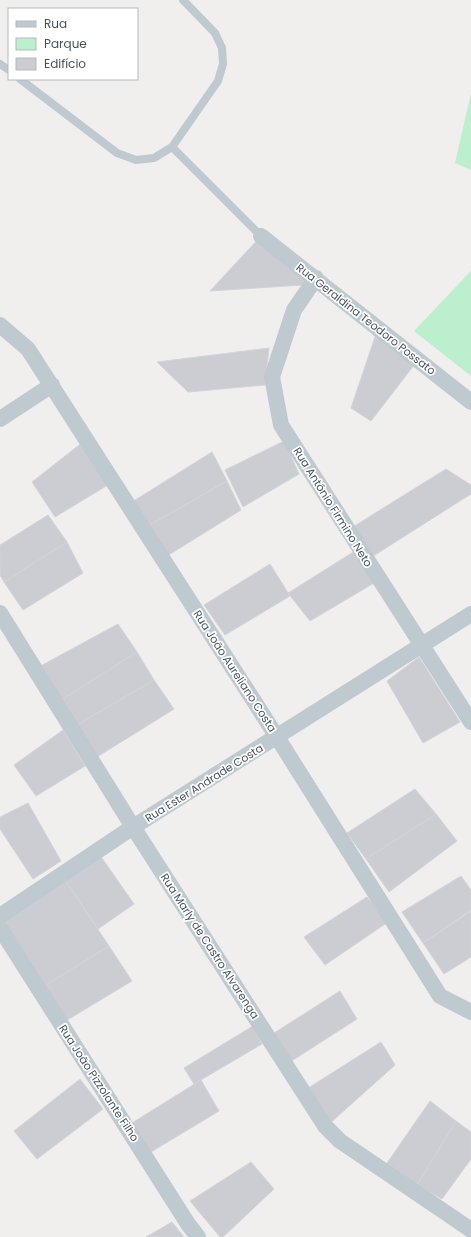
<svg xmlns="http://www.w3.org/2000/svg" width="471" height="1237" font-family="Poppins,sans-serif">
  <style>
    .green { fill: #bbefcd }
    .building { fill: #cbcdd3; stroke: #d2d4da }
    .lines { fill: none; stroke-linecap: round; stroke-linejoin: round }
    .service { stroke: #bec9d0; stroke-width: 8 }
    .minor { stroke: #bec9d0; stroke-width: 16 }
    .labels { text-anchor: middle; stroke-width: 3.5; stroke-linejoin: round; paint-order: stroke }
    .street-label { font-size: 11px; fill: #46525c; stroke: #fff }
  </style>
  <rect width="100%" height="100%" fill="#f1eeee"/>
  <path class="green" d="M471,93V170L455,163Z
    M471,271V376L414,331Z"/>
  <path class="building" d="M261,236L313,282L303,285L210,291Z
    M378,328L418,360L371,421L351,408Z
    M269,348L265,385L188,392L157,362Z
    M284,441L299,474L243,507L225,470Z
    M83,442L108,485L55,517L32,482Z
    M212,452L227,481L148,526L132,502Z
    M446,469L471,485V494L367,560L348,530Z
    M227,481L241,510L167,556L148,526Z
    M48,515L67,542L4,582L0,575V545Z
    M67,542L83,573L23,610L4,582Z
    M355,551L374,583L310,621L288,593Z
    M270,564L290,596L225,635L204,605Z
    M118,624L137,652L63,699L35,669Z
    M137,652L154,680L77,725L63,699Z
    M419,657L460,722L423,743L387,681Z
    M154,680L174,709L97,757L77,725Z
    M63,730L85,766L36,796L14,765Z
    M415,789L436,814L366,859L347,833Z
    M28,803L61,861L33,879L0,829V817Z
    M436,814L457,841L389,892L366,859Z
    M97,851L134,904L98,929L63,877Z
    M461,876L471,890V910L423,943L402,912Z
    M63,877L109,946L41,988L0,922Z
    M367,897L388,922L325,965L304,937Z
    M471,911V957L444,974L423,943Z
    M109,946L132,981L64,1022L41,988Z
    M340,991L357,1019L290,1062L271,1035Z
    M253,1026L262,1044L194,1084L184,1068Z
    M381,1042L395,1065L328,1125L305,1090Z
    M80,1079L103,1109L37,1159L14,1131Z
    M201,1080L219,1111L151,1152L132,1123Z
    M430,1101L456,1121L417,1185L385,1166Z
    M456,1121L471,1132V1159L442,1199L417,1185Z
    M251,1162L274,1189L223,1237H220L190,1201Z
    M172,1222L184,1237H146Z"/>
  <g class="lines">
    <path class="service" d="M0,64L9,70
      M20,79L117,153L136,160L154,158L172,147L218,81L223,64L222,48L215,33L183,0
      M172,147L261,236"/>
    <path class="minor" d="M261,236L471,402
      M316,278L294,310L272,377L281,425L471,722
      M0,325L28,349L277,737L440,996L471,1012
      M0,419L52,385
      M0,613L133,827L325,1126L340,1141L471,1230
      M0,916L133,827L471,614
      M0,928L188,1224L198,1237"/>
  </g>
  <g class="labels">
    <g class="street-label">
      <text transform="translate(366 319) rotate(38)" y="4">Rua Geraldina Teodoro Possato</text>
      <text transform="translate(333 507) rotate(58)" y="4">Rua Antônio Firmino Neto</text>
      <text transform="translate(235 671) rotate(57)" y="4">Rua João Aureliano Costa</text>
      <text transform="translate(204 783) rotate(-32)" y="4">Rua Ester Andrade Costa</text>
      <text transform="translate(210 946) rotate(57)" y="4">Rua Marly de Castro Alvarenga</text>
      <text transform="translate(99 1083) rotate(57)" y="4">Rua João Pizzolante Filho</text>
    </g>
  </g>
  <rect x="8" y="8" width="130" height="72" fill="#ffffff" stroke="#b5babe"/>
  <rect x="16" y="21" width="20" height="6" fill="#bec9d0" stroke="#b5babe"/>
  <text x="44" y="28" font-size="12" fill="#46525c">Rua</text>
  <rect x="16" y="38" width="20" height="12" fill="#bbefcd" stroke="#b5babe"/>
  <text x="44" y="48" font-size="12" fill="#46525c">Parque</text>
  <rect x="16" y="58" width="20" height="12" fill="#cbcdd3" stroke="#b5babe"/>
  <text x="44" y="68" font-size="12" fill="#46525c">Edifício</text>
</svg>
